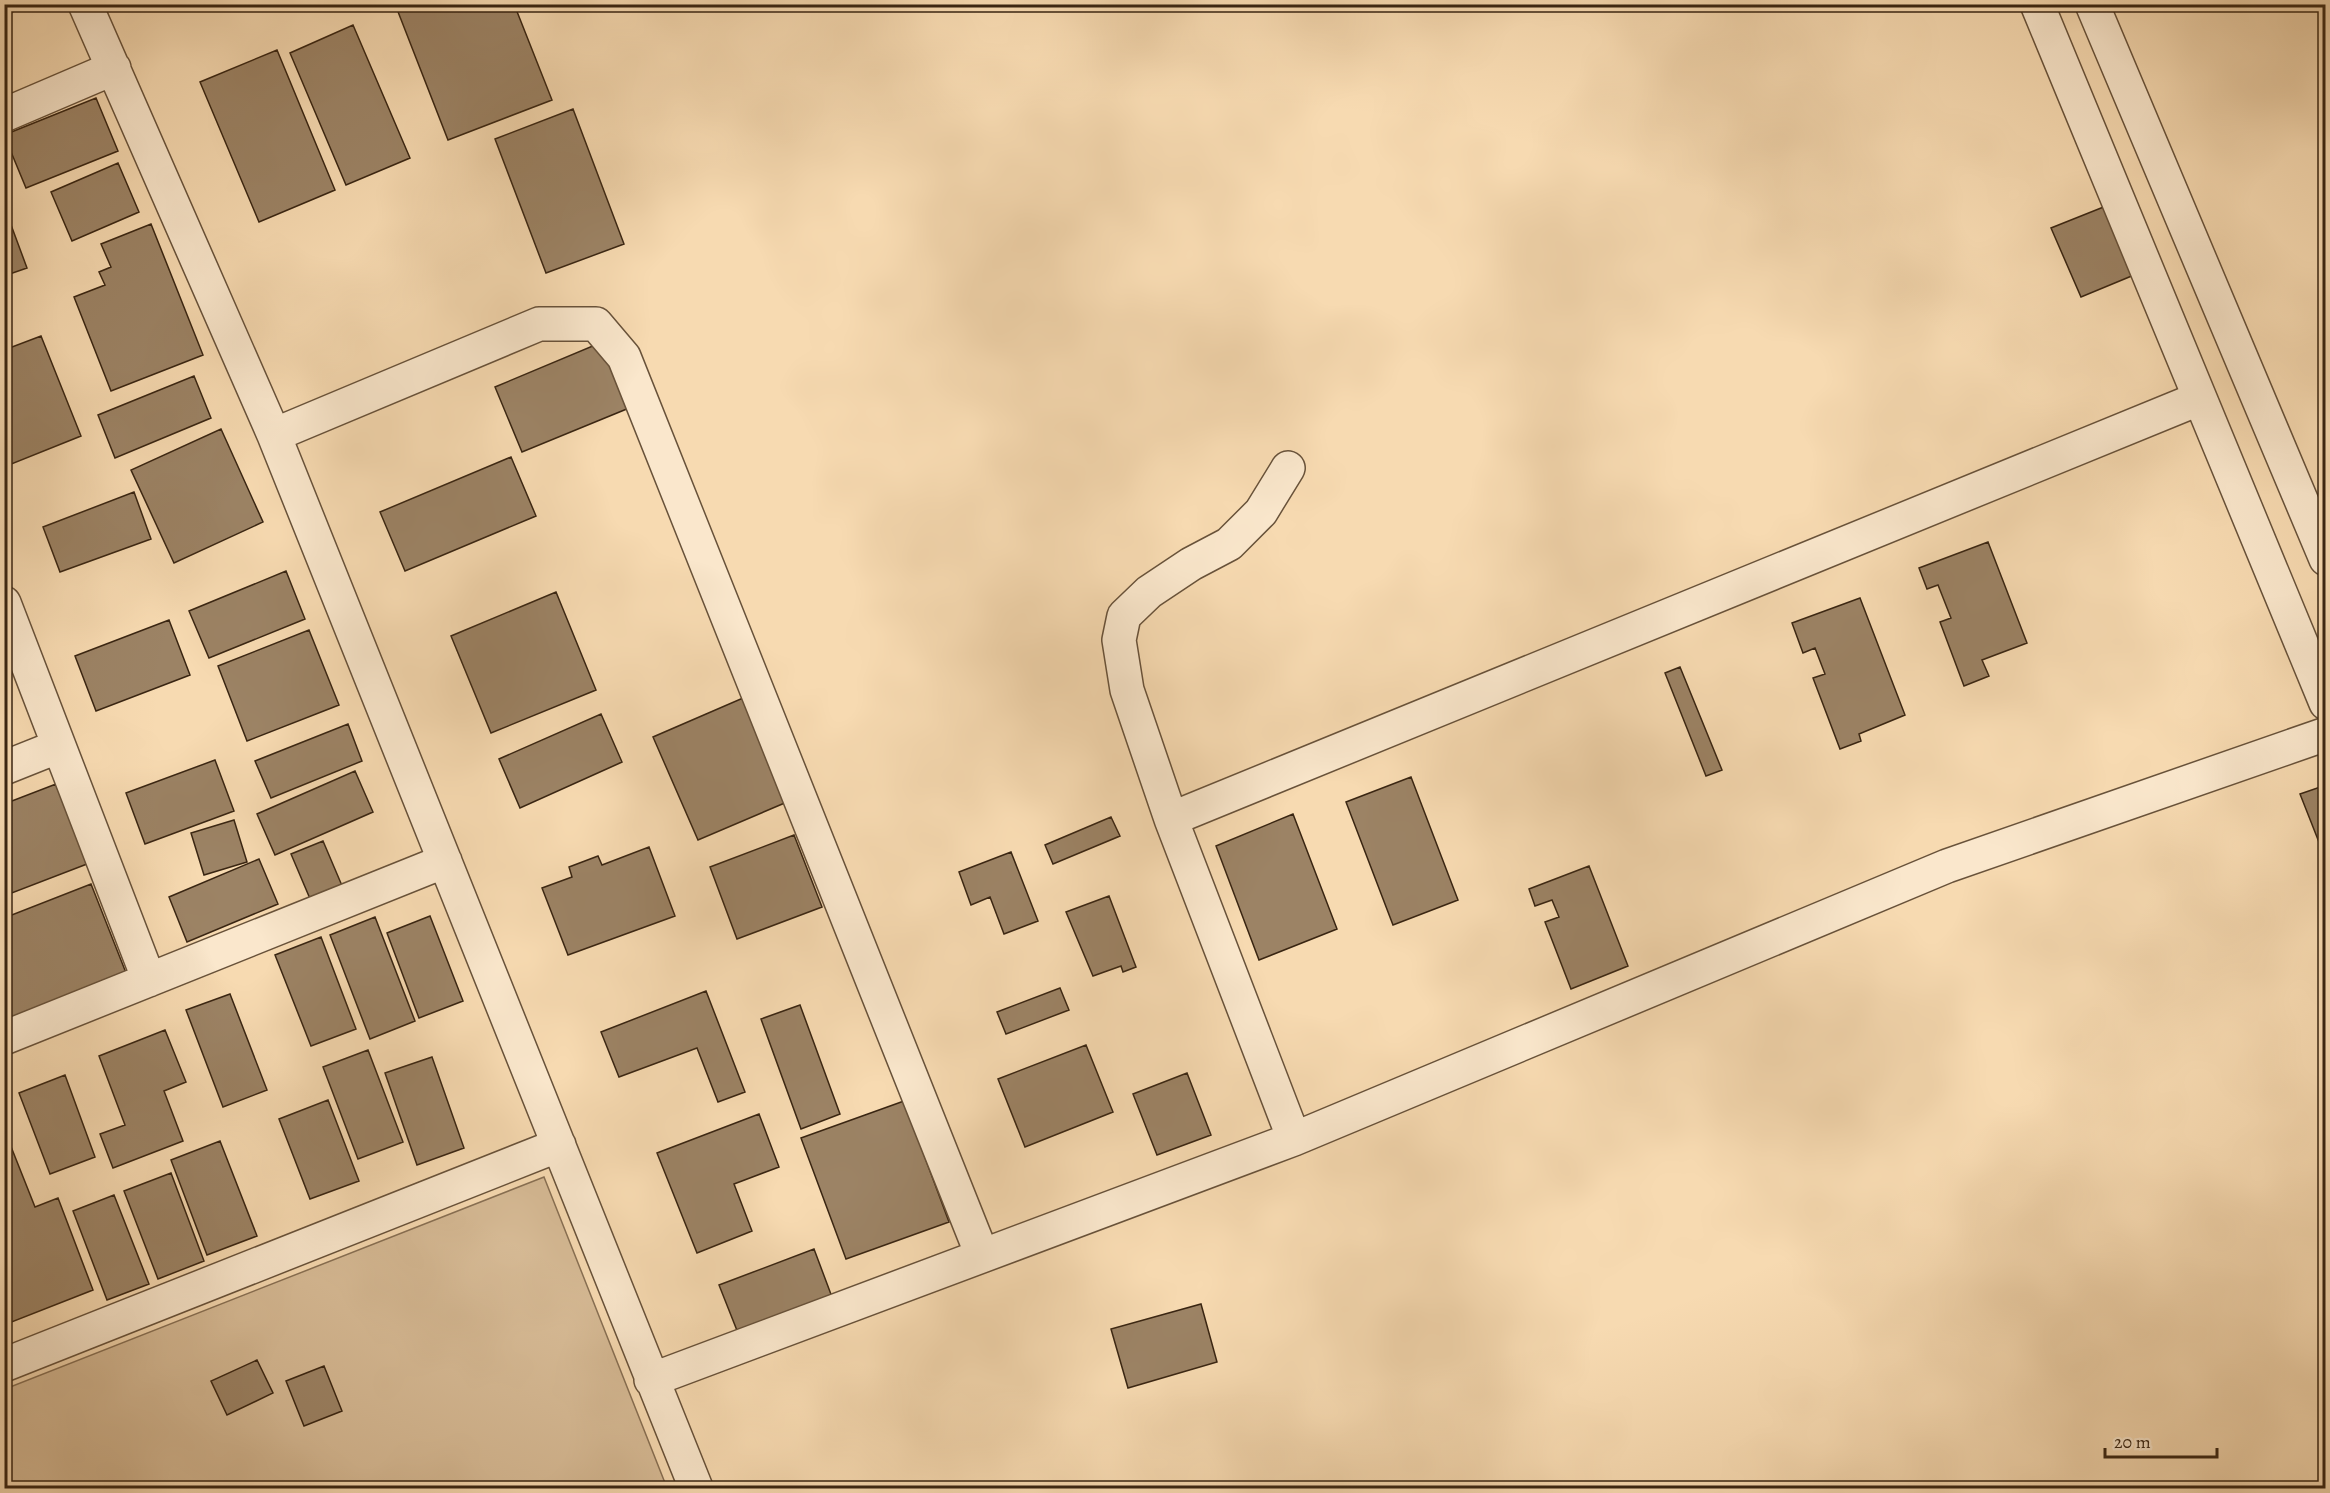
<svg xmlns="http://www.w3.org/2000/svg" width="2330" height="1493" font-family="Alegreya,serif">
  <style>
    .green { fill: #d7bb96; stroke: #887054; stroke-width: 1.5 }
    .building { fill: #9c8365; stroke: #392512; stroke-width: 1.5 }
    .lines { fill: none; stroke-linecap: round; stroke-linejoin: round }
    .service-casing { stroke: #68523a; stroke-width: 20 }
    .minor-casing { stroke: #68523a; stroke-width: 36 }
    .tertiary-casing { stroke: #68523a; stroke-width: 36 }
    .service { stroke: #fae7cc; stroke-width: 16 }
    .minor { stroke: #fae7cc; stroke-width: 33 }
    .tertiary { stroke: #fae7cc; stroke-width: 33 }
  </style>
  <rect width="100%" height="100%" fill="#f7dab1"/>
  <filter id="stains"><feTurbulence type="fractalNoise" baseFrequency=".00333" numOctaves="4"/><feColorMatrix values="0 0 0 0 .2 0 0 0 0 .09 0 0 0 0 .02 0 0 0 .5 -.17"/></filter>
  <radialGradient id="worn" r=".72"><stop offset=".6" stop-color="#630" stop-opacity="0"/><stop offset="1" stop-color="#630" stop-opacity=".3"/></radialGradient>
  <path class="green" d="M544,1177L667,1488H5V1389Z"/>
  <path class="building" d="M395,4H514L552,100L448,140Z
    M353,25L410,158L346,185L290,53Z
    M277,50L335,190L259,222L200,82Z
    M96,98L118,151L26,188L4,135Z
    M573,109L624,244L546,273L495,139Z
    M118,163L139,212L72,241L51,192Z
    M4,206L27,268L4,276Z
    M2106,206L2134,275L2081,297L2051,228Z
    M151,224L203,355L111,391L74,297L105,285L99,272L111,267L101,244Z
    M41,336L81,436L4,467V350Z
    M607,340L634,406L522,452L495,387Z
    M194,376L211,418L115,458L98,415Z
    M221,429L263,522L174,563L131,470Z
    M511,457L536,516L405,571L380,512Z
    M134,492L151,539L60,572L43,527Z
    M1988,542L2027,643L1982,660L1989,676L1964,686L1940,622L1951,618L1938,585L1927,589L1919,568Z
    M286,571L305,619L209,658L189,611Z
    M556,592L596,690L491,733L451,636Z
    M1860,598L1905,715L1859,734L1861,741L1840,749L1813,678L1825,674L1815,648L1803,653L1792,623Z
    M169,620L190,675L96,711L75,656Z
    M309,630L339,705L247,741L218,666Z
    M1680,667L1722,770L1706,776L1665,673Z
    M743,698L787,802L698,840L653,737Z
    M601,714L622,762L520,808L499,759Z
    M348,724L362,761L271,798L255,761Z
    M215,760L234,811L145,844L126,793Z
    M355,771L373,812L275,855L257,814Z
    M1411,777L1458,900L1393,925L1346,802Z
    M56,784L87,864L4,896V804Z
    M2326,785V860L2300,794Z
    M1293,814L1337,929L1259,960L1216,846Z
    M1111,817L1120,836L1053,864L1045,845Z
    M234,820L247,862L204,875L191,833Z
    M794,835L822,907L737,939L710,867Z
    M323,841L343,888L311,901L291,854Z
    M649,847L675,916L568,955L542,888L572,877L569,867L598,856L602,865Z
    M1011,852L1038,921L1004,934L990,897L971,905L959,872Z
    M259,859L278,904L187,942L169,897Z
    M1589,866L1628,966L1571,989L1545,922L1559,917L1552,900L1535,906L1529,889Z
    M91,884L130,983L4,1031V918Z
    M1109,896L1136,967L1123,972L1121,966L1093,976L1066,912Z
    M430,916L463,1001L419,1018L387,933Z
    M375,917L415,1021L370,1039L330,935Z
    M321,937L356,1029L311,1046L275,955Z
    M1060,988L1069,1010L1006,1034L997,1012Z
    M706,991L745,1092L718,1102L697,1048L619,1077L601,1032Z
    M230,994L267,1090L223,1107L186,1010Z
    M800,1005L840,1114L801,1129L761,1019Z
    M165,1030L186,1082L164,1091L183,1141L113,1168L100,1134L125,1125L99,1056Z
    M1086,1045L1113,1112L1025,1147L998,1079Z
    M368,1050L403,1142L358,1159L323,1067Z
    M432,1057L464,1148L417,1165L385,1073Z
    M1187,1073L1211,1135L1157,1155L1133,1094Z
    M65,1075L95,1157L50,1174L19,1093Z
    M328,1100L359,1181L310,1199L279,1119Z
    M904,1101L949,1222L846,1259L801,1138Z
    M759,1114L779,1167L734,1184L752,1231L697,1253L657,1153Z
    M4,1129L35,1207L58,1198L93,1290L4,1325Z
    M220,1141L257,1236L207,1255L171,1160Z
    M171,1173L204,1261L158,1279L124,1191Z
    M114,1195L149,1284L107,1300L73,1211Z
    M814,1249L832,1297L738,1333L719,1285Z
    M1201,1304L1217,1362L1128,1388L1111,1329Z
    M257,1360L273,1393L227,1415L211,1381Z
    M324,1366L342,1411L304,1426L286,1381Z"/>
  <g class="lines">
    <g class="service-casing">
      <path id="service" d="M4,7L8,4"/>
    </g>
    <g class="minor-casing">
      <path id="minor" d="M85,4L274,435L696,1488
        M4,115L114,68
        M274,435L539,324H596L624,357L982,1255
        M1288,468L1261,512L1229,544L1191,564L1149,592L1124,616L1119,640L1127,690L1171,819L1294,1139
        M4,603L149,980
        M4,768L59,746
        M1171,819L2198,399
        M4,1038L445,861
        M4,1365L559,1145
        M651,1380L1294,1139L1947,866L2326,734"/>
    </g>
    <g class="tertiary-casing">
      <path id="tertiary" d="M2037,4L2326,703
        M2092,4L2326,559"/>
    </g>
    <use href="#service" class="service"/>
    <use href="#minor" class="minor"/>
    <use href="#tertiary" class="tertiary"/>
  </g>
  <rect width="2330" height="1493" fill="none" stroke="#f7dab1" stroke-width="24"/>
  <rect x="6" y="6" width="2318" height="1481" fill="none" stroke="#392512" stroke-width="3"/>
  <rect x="12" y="12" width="2306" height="1469" fill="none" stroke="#392512" stroke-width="1.5"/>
  <path d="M2105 1448v9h112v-9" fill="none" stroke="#392512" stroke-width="3"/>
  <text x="2114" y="1448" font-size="18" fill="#392512" stroke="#fae7cc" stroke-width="4.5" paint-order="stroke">20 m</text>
  <rect width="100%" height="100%" filter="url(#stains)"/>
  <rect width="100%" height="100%" fill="url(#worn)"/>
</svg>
